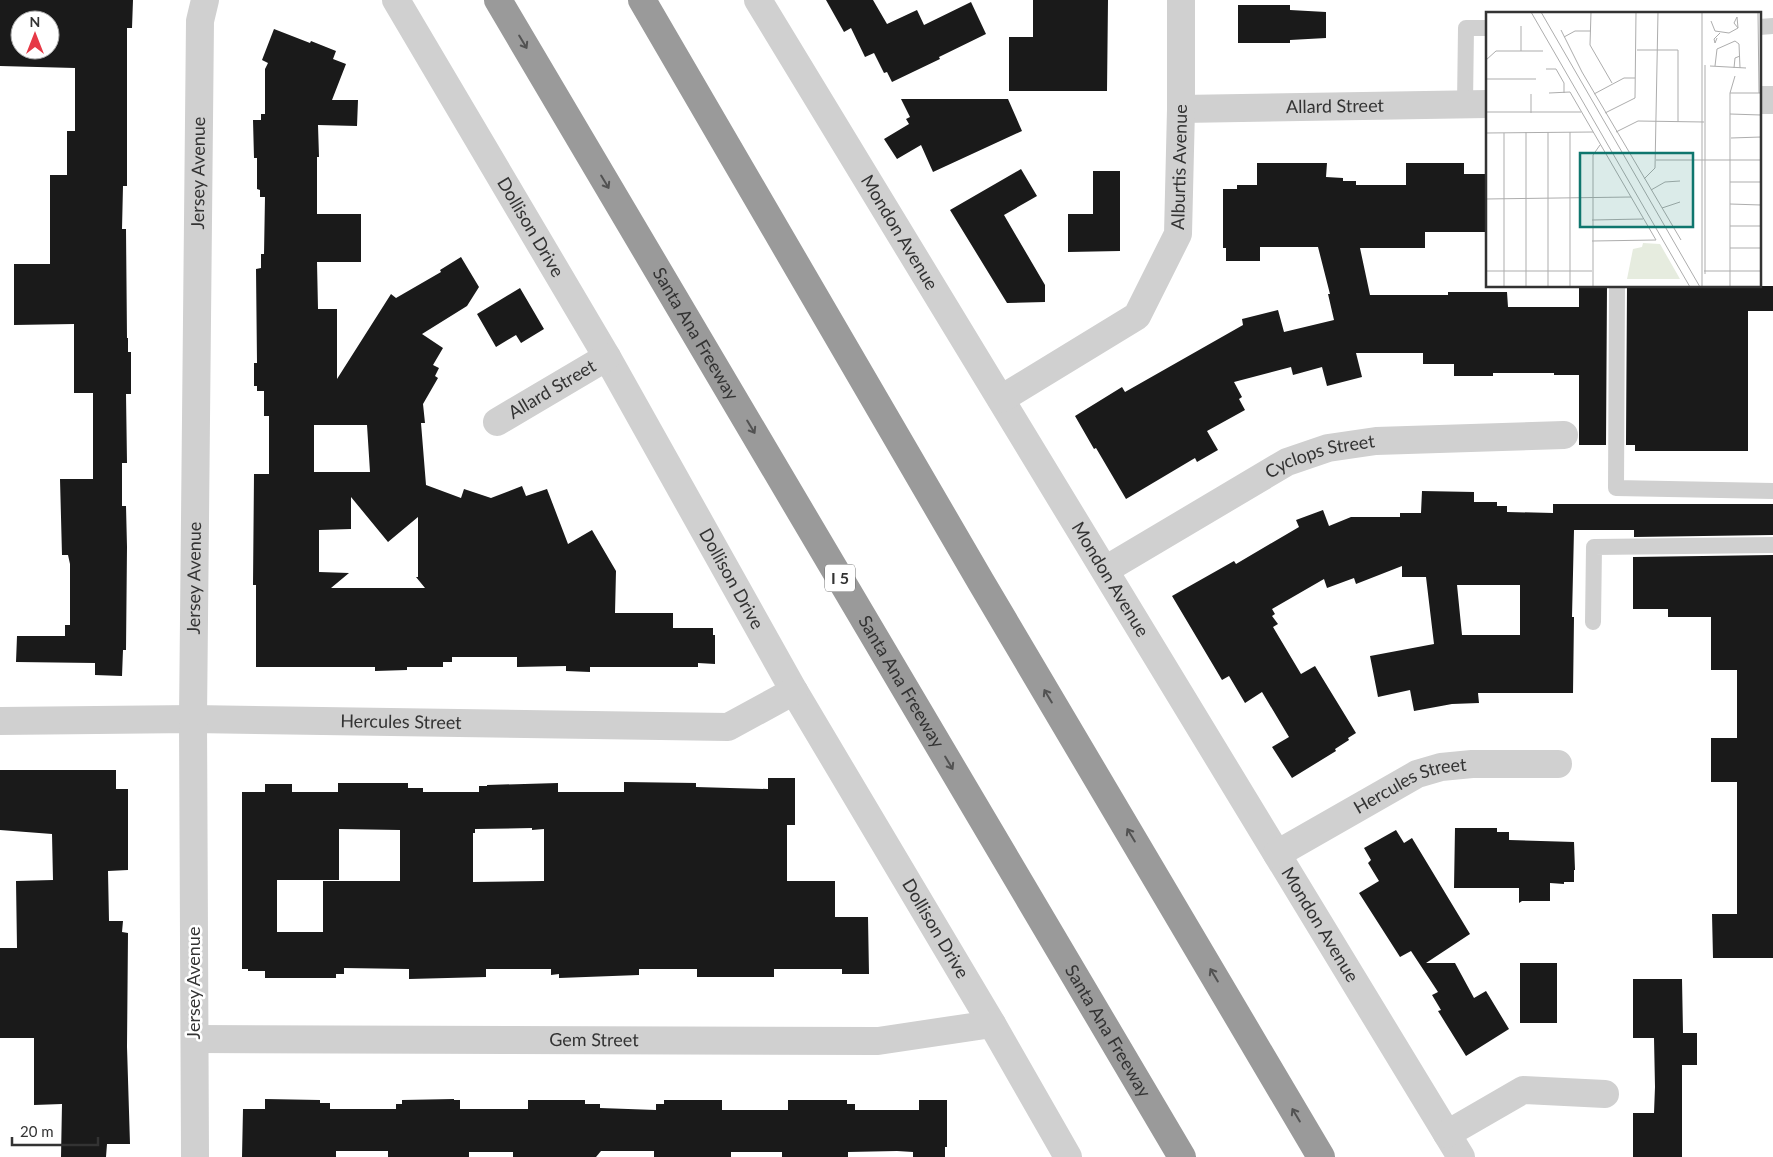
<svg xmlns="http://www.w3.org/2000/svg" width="1773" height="1157" font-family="Lato,sans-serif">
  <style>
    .building { fill: #1a1a1a; fill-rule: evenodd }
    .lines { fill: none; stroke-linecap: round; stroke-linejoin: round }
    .service { stroke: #d0d0d0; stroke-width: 16 }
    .minor { stroke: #d0d0d0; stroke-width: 28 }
    .motorway { stroke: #9a9a9a; stroke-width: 28 }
    .oneway { stroke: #525252 }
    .labels { text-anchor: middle; stroke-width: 5; stroke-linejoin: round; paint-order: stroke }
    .shield { fill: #fff; stroke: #707070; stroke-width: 1 }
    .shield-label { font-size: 16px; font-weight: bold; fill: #333 }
    .street-label { font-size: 18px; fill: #333; stroke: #fff }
    .inset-road { fill: none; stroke: #adadad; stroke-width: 1 }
    .view { fill: #0f766e; fill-opacity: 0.15; stroke: #0f766e; stroke-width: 2.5 }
    .inset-edge { fill: none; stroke: #333; stroke-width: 2.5 }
  </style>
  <rect width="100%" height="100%" fill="#fff"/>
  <path class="building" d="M0,0H133L132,28H127V186H123L122,229H126L127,338H128V352H131V394H126L127,463H122V506H126L127,547L126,650H123L122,676L95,675V663L16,662L17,636H65V625H70V564L68,555H62L60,479H93V393H74V324L14,325V264H50V175H67V131H75V68L0,66ZM20,20H50V50H20Z
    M826,0H873L887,24L917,10L924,25L971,2L986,34L939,57L940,59L892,82L887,72L884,73L874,53L865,57L851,28L844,32Z
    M1033,0H1108L1107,91H1009V37H1033Z
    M1238,5H1290V10L1326,12V38L1290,40V43H1238Z
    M274,29L310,43L311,41L336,51L333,59L346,64L332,100H358L357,126L318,125L319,157H317V214H361V262H317L318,309H337V379L391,294L396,298L441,272L440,270L461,257L479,287L467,306L422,334L443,348L433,365L439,368L435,376L438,378L423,404L425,423H421L426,485L461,498L464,489L491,498L522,486L526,496L547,489L568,544L592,530L616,571L615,613H673V628H713V635H715V664L698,663V667H590V672L566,671V666L517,667V657H452V662H443V667H407V670L375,671V667H256V585H253L254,474H269V416H264V391H257V386H254V363H257L256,269L261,268V254H264L265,197H260V190L257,189V158H254L253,120H261V114H265V69L268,63L262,60ZM314,425H367L370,472H314ZM351,497L388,542L418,517V577H416L425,588H331L349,573L319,572V530L351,529Z
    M901,99H1008L1022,131L933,172L921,145L897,159L884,139L909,124L906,119L910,117Z
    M1257,163H1327L1326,177L1343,178V181H1356V185H1406V163H1464V174H1486L1487,232H1425V248H1360L1370,295H1448V292H1507L1508,307H1579V286H1607L1606,445H1579V375H1554V373H1493V376H1454V364H1423V353H1356L1362,377L1327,386L1322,367L1293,375L1291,367L1234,382L1242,397L1239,399L1245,410L1207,431L1218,450L1197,462L1195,458L1126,499L1096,448L1094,449L1075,416L1122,387L1125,392L1243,325L1242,319L1278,310L1284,332L1334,320L1328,294H1330L1318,247H1260V261H1226V248H1223V189H1237V185H1257Z
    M1021,169L1037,196L1004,215L1045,285V302L1007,303L950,210Z
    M1093,171H1120V251L1068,252V214H1093Z
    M1627,286H1773V311H1748V451H1635V445H1626Z
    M520,288L544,329L521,343L516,335L496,347L477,314Z
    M1422,491L1474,492V502H1497V506H1507V512L1553,513V504H1773V535L1634,537V530H1574L1572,617H1574L1573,693H1478L1479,703L1452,704L1414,711L1410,690L1378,697L1370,656L1434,644L1426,577H1402V566L1356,584L1354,578L1327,588L1324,579L1272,609L1275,614L1272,616L1278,624L1273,627L1301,674L1315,666L1356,733L1348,738L1349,740L1335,749L1336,751L1292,778L1272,747L1289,737L1262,692L1245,703L1229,676L1222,680L1172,596L1234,561L1236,564L1299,527L1296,520L1323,510L1329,526L1351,517H1400V513H1421ZM1457,585H1520V635H1462Z
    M1773,555V958H1713L1712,914H1737V782H1711V738H1737V670H1711V617H1668V609H1633V557Z
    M0,770H116V789H128V870L108,871L109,921H123L122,932L128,933L127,1047L130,1144H107L106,1157H61L62,1104L34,1105V1038H0V948H17L16,881L53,880L52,834L0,830Z
    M768,778H795V825H787V881H835V917H868L869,974H842V969H774V977H697V969H639V975L559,978V974L551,975V969H486V977L409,979V969L344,968V974H336V978H265V971H248V969H242V792H265V784H292V792H338V783H408V788H423V792H479V786H487V785L558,783V792H624V782L696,783V787L768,789ZM532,828V830L544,829V881L473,882V833H475V829ZM339,829L400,830V881H323V932H277V880H339Z
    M1455,828H1497V832H1509V840L1574,842L1575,870H1574V882H1564V884L1550,883V901H1522L1519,903V888H1454Z
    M1396,830L1404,843L1412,838L1470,934L1426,963H1455L1474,998L1486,991L1509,1029L1466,1056L1438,1011L1441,1010L1432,995L1438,992L1411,951L1400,957L1359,893L1379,881L1368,863L1371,860L1364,848Z
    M1520,963H1557V1023H1520Z
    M1633,979H1682L1683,1033H1697V1065H1682V1157H1633V1113H1654L1655,1087L1654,1038H1633Z
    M265,1099L320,1100V1103H330V1109H396V1104H402V1100L454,1099V1100H460V1109H528V1100H585V1104H600V1108L656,1110V1104H664V1100H722V1110H788V1100H847V1104H855V1110H919V1100H947V1147H945V1157H913V1152L897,1151L848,1152V1157H782V1152H731V1157H654V1151H601L596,1157H513V1152H469V1157H388V1151H336V1157H242L243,1109H265Z"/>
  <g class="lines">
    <path class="service" d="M1759,27L1773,26
      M1465,104L1466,28H1487
      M1617,286L1616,488L1773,491
      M1593,622L1594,547L1773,545"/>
    <g class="minor">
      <path id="s1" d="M396,0L607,357L794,691L992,1024L1068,1157"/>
      <path id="s2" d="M758,0L1461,1157"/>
      <path d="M1759,100H1773"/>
      <path id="s3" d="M1181,109L1487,104"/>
      <path id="s4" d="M1001,399L1137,316L1178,234L1181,109V0"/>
      <path id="s5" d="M497,422L607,357"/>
      <path id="s6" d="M1105,570L1287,462L1328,448L1376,441L1564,435"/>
      <path id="s7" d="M0,721L193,719L728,727L794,691"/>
      <path id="s8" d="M1277,854L1417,774L1441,767L1472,764H1558"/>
      <path id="s9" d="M195,1039L878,1041L992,1024"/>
      <path d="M1447,1134L1523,1090L1605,1094"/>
      <path id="s10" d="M195,1157L193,719L200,21L205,0"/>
    </g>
    <g class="motorway">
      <path id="s11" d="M498,0L1182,1157"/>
      <path d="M642,0L981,582L1321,1157"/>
    </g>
  </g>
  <defs><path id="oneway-shaft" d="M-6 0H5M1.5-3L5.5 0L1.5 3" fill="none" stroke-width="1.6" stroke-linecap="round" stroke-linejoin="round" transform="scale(1.25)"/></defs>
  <g class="oneway">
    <use href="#oneway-shaft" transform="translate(523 42) rotate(59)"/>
    <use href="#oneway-shaft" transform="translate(605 182) rotate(59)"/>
    <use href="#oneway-shaft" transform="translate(751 427) rotate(59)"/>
    <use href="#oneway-shaft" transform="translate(1048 696) rotate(-121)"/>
    <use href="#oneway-shaft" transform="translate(949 763) rotate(59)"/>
    <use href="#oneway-shaft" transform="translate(1131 835) rotate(-121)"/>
    <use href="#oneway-shaft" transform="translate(1214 975) rotate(-121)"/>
    <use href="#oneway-shaft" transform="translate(1296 1115) rotate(-121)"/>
  </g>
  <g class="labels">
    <rect class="shield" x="825" y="564.5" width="30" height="27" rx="4"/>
    <g class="shield-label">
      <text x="840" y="584">I 5</text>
    </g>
    <g class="street-label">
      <text dy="6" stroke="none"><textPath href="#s3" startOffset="154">Allard Street</textPath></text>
      <text dy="6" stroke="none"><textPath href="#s4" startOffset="318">Alburtis Avenue</textPath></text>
      <text dy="6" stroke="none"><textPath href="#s10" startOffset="984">Jersey Avenue</textPath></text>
      <text dy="6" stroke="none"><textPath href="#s1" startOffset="264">Dollison Drive</textPath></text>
      <text dy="6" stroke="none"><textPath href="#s2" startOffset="272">Mondon Avenue</textPath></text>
      <text dy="6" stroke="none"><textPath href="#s11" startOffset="388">Santa Ana Freeway</textPath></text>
      <text dy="6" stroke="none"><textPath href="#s5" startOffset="64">Allard Street</textPath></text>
      <text dy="6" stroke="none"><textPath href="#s6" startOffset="245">Cyclops Street</textPath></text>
      <text dy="6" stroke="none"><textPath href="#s10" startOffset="579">Jersey Avenue</textPath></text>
      <text dy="6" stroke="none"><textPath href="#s1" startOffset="669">Dollison Drive</textPath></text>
      <text dy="6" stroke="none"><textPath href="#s2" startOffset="678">Mondon Avenue</textPath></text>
      <text dy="6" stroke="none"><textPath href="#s11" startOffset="792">Santa Ana Freeway</textPath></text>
      <text dy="6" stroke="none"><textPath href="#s7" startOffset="401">Hercules Street</textPath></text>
      <text dy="6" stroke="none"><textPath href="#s8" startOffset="151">Hercules Street</textPath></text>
      <text dy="6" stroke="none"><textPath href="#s2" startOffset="1082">Mondon Avenue</textPath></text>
      <text dy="6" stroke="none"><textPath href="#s1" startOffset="1074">Dollison Drive</textPath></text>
      <text transform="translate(194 983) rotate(-90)" y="6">Jersey Avenue</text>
      <text dy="6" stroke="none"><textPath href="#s11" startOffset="1198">Santa Ana Freeway</textPath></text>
      <text dy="6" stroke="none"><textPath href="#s9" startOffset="399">Gem Street</textPath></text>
    </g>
  </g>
  <g transform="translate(1486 12)">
    <rect width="275" height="275" fill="#fff"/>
    <path d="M157,231L174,232L194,267H141L147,237L156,235Z" fill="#e6ecdf"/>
    <path class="inset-road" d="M45,0L204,275M55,0L214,275M105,0L104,33L126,71M216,0V275M272,0L273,81M225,9L229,19L243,21L252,16L251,5L248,11L252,16M35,14V39M75,18L96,60L195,228M78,25L89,19H105M231,26L229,31L228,27L234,21M151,38H192V110M0,48L10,39H57M219,53V262M224,54L260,56M229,54L231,37L249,29L253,32L254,56M248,56L249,46L254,44M60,57H70L78,71V81M0,67H50M63,81L84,80L170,228L106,229M244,81H275M45,82V101M108,82L138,66H149M0,100H95M119,101L149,86L150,0M244,102L275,103M40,120V275M62,120V275M84,120V275M130,120L152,109L218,110M0,121L107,120M18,121V275M245,126L275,125M170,148H275M158,167L169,156L172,0M244,170H275M165,178L179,170L194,169M0,187L145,185M244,192L275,193M176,196L194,190M106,208L157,207M244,214H275M244,236H275M0,259H106M218,259H275M107,275V143L114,133M244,275V81L249,64"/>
    <path class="view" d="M94,141H207V215H94Z"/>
    <rect width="275" height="275" class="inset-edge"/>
  </g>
  <g transform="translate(35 35)"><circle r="24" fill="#ffffff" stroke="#adadad"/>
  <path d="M0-4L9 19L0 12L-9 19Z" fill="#e63946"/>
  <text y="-8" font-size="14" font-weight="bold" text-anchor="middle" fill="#333333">N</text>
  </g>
  <path d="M12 1137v8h86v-8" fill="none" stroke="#333333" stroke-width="2.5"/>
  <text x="20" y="1137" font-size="15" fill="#333333" stroke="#ffffff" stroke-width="4" paint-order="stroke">20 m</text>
</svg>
